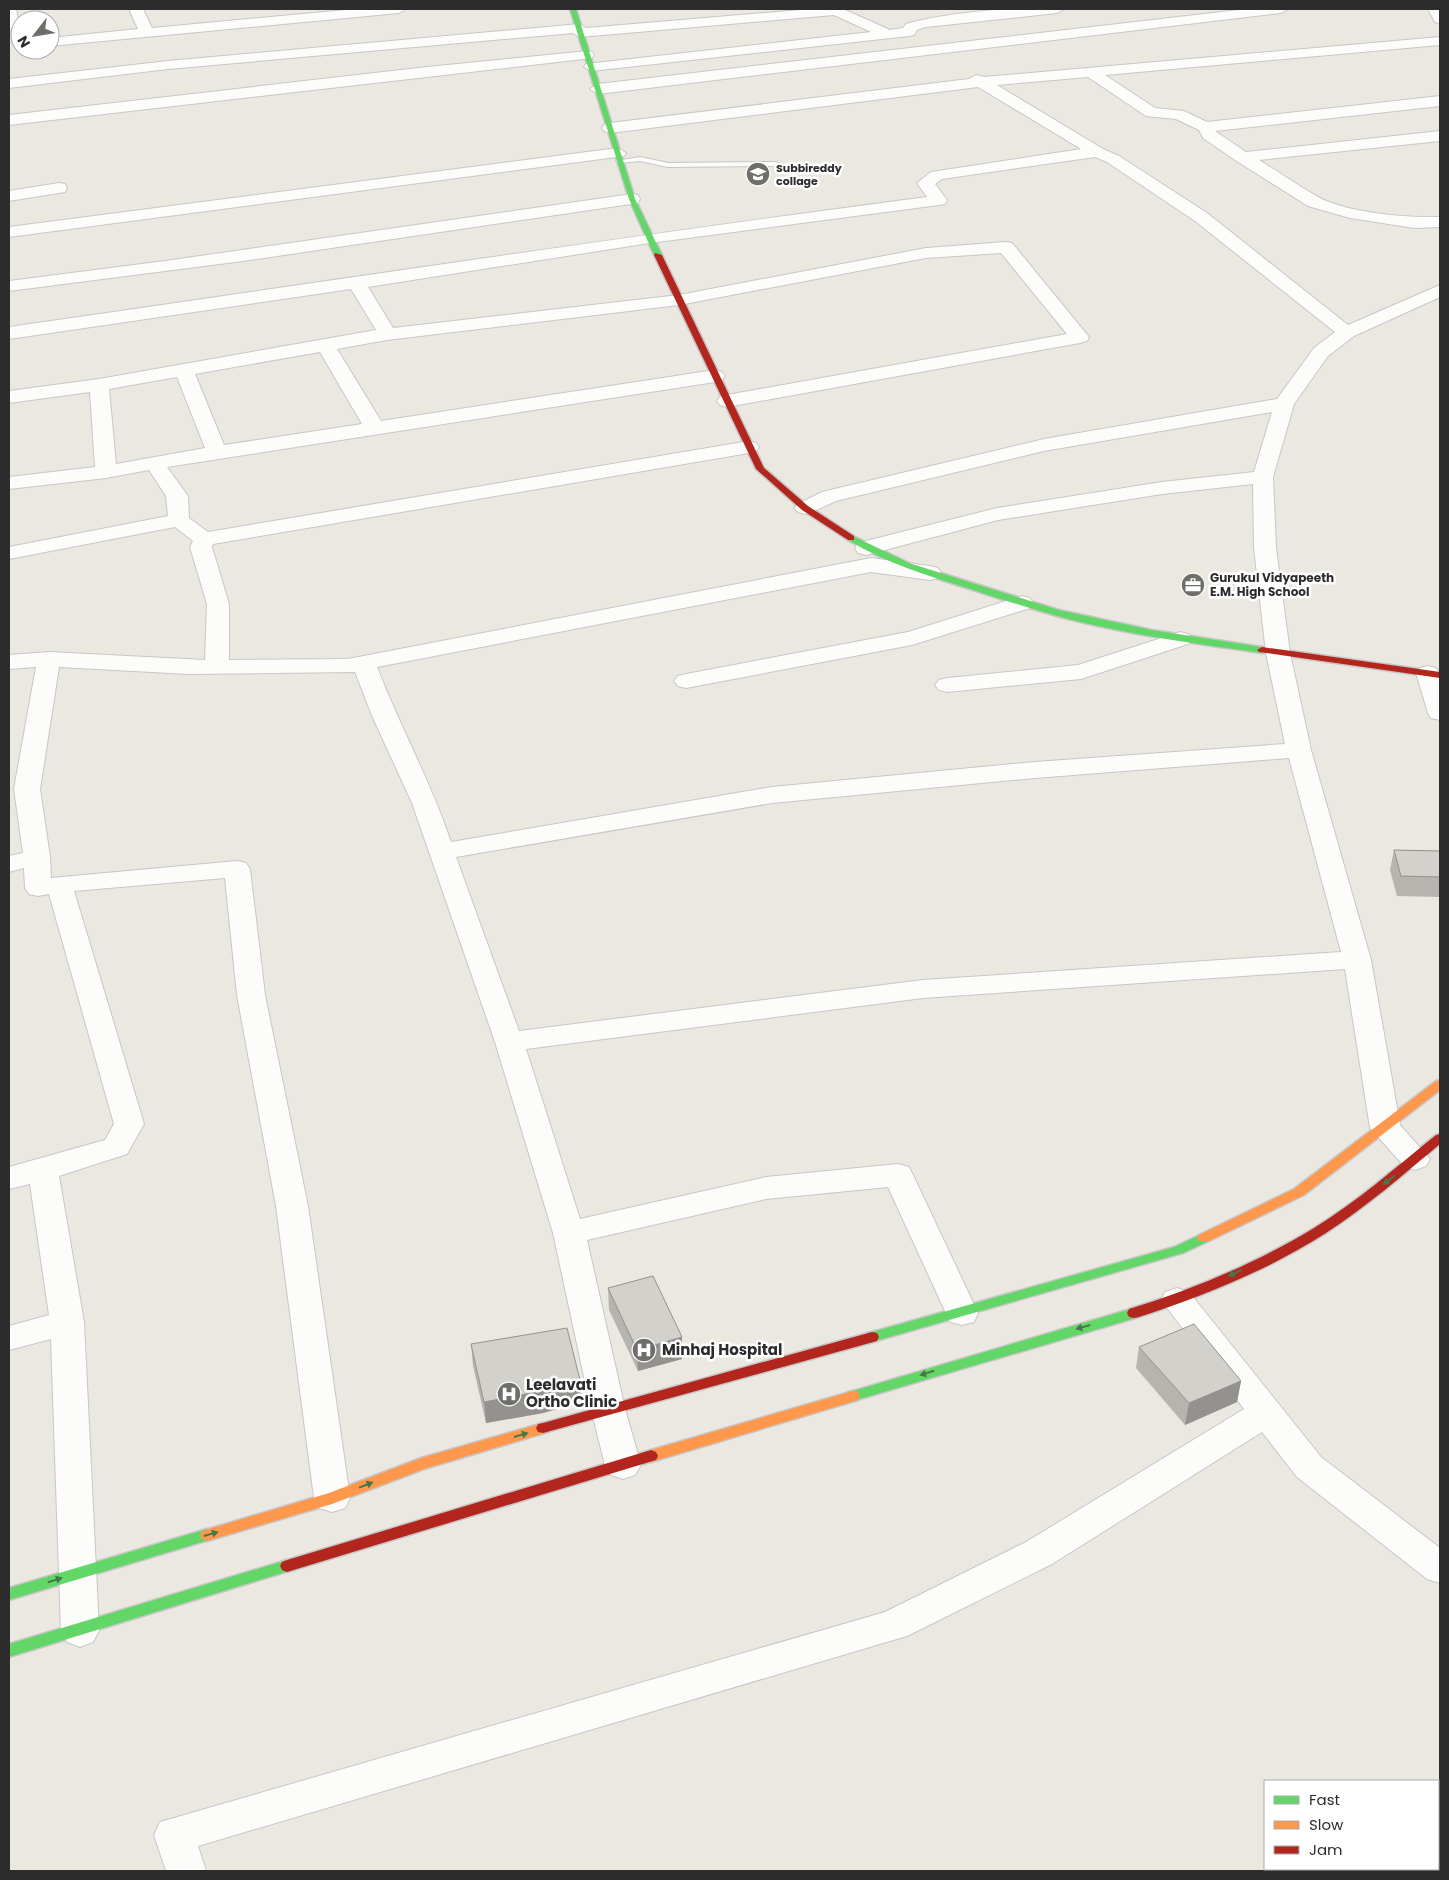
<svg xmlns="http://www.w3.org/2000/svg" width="1449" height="1880" font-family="Poppins,sans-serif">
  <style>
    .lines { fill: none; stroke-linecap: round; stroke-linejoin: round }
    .lane-casing { stroke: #c8c7c7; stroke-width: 2 }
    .street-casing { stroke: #c8c7c7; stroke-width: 2 }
    .fast-casing { stroke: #c8c7c7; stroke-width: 3 }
    .slow-casing { stroke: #c8c7c7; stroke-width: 3 }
    .jam-casing { stroke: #c8c7c7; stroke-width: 3 }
    .lane { fill: #fcfcfa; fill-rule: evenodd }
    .street { fill: #fcfcfa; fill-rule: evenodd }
    .fast { fill: #63d668; fill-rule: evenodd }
    .slow { fill: #ff974d; fill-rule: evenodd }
    .jam { fill: #b3261e; fill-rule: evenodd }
    .wall { fill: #b5b4af }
    .shaded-wall { fill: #94928f }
    .building { fill: #d3d1cc; stroke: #94928f }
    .oneway { fill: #457847 }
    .labels { text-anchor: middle; stroke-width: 5; stroke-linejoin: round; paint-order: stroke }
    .far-poi-label { font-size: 11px; font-weight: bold; fill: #2c2c2c; stroke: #fff; text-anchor: start }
    .poi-label { font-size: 12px; font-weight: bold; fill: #2c2c2c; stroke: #fff; text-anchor: start }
    .near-poi-label { font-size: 15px; font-weight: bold; fill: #2c2c2c; stroke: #fff; text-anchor: start }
  </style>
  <rect width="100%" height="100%" fill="#ebe8e1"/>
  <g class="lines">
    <g class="lane-casing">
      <path id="lane" d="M640,157L668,163L775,162L794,167L790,169L775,166L668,167L640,161L620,163L616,161Z"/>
    </g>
    <g class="street-casing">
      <path id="street" d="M9,9H16L19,25L9,30Z
        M129,9H143L152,28L357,9H406L399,13L50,46V38L138,29Z
        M813,9H843L890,30L903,28L906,24C948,12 1020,6 1064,9L1057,13L926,27L917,30L914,35L909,36L591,71L584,67L586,64L871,32L834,15L580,37L573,33L168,69L9,88V79L168,61L579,24L586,28Z
        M1247,9H1288L1281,13L598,94L590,89L598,84Z
        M1428,9H1440V23L1435,22Z
        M1440,37V45L1105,75L1155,108L1184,111L1207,122L1440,96V106L1215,131L1246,152L1440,131V141L1259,160C1279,172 1298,186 1318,197C1347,213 1408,218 1440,217V227L1414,228L1350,218L1308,206L1235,160L1203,138L1199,130L1176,119L1146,116L1088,77L997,85L1103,149L1119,156L1207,213L1348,325L1440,285V297L1354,336L1328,356L1294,404L1273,477L1276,548L1290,653L1311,750L1371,960L1400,1125L1430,1159L1426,1166L1415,1170L1404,1166L1370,1128L1345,969L923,998L526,1049L580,1219L766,1177L898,1164L909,1167L913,1175L978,1313L974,1322L962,1325L950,1322L888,1187L766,1199L587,1240L625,1409L641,1465L635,1475L623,1479L611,1475L605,1465L591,1409L553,1233L495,1042L412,803L373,718L355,672L189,674L59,667L40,789L50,857L51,878L237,861L246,863L250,869L265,995L308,1206L350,1498L345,1508L332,1512L319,1508L314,1498L276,1206L237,995L225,878L74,891L144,1124L127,1154L59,1176L84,1322L99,1631L93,1642L80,1647L67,1642L61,1631L51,1339L9,1350V1326L49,1315L30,1184L9,1189V1167L105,1140L114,1124L49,894L38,896L29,894L25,888L24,868L9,872V856L23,853L14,789L36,667L9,669V655L49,652L205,660L207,604L190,547L193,541L175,527L9,559V547L168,516L166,496L149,470L106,478L9,489V477L95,467L90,392L9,403V391L99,379L376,330L351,289L9,339V327C315,283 620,237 927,197L917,183L931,172L1081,149L978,87L610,133L604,131L602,128L604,125L610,123L969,79L976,75L984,77ZM1095,157L1107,162L1195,221L1335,332L1314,348L1277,399L1044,439L822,492L798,504L794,508L798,512L805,514L812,512L836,501L1044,451L1272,412L1254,472L1162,482L997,508L858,543L855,548L858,553L866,555L998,520L1162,494L1253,484L1254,548L1266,653L1285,744L1035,762L772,787L451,842C431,782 400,727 377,667L871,572L930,580L938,578L941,573L938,568L930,566L871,558L348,659L229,660V604L212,547L213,544L749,453L756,451L759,447L756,443L749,441L208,532L189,518L188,496L167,467L715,382L722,380L725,376L722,372L715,370L381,421L337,349L387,340L679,305L926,258L1001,253L1067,334L727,395L720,397L717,401L720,405L727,407L1080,343L1087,341L1089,337L1012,243L1006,242L926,248L679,295L393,328L368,287L650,243L939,205L945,204L947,200L935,184L942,179ZM320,352L362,424L224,445L195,374ZM177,377L205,448L116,464L109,389ZM1289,758L1341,952L923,980L519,1031L456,857L772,803L1035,778Z
        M587,51L592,52L594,55L592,58L9,125V115L427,67Z
        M618,148L626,153L624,156L9,237V227Z
        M59,183L65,184L67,188L65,192L9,201V191Z
        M632,194L638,195L640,199L638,203L243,261L9,291V281L165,261Z
        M1022,596L1030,598L1033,603L1030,608L912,645L686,688L678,686L674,681L678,676L686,674L908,632Z
        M1180,632L1188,634L1192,639L1188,644L1081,679L947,692L939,690L935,685L939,680L947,678L1078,665Z
        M1428,666L1436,668L1440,674V720L1431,718L1428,713L1416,673L1420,668Z
        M1177,1288L1189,1292L1321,1457L1440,1548V1583L1427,1579L1297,1477L1262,1432L1052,1564L907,1636L198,1846L206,1871H166L154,1835L160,1822L885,1612L1026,1542L1244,1409L1161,1300L1165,1292Z"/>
    </g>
    <g class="fast-casing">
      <path id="fast" d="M570,9H576L635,199L662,255L661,257L654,255L629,199Z
        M851,535L909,563L1059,610L1152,630L1262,647L1267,650L1262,653C1197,644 1132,635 1068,619C1035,610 1003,600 970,589C928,576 886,563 848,540L847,538Z
        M1204,1233L1209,1235L1211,1238L1209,1241L1183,1253L872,1342L867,1341L865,1337L867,1333L872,1332L1174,1247Z
        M1134,1308L1139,1309L1141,1313L1139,1317L853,1401L848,1400L846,1396L848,1392L853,1391Z
        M207,1529L212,1531L214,1535L212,1539L9,1600V1588Z
        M287,1560L292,1562L294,1566L292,1570L9,1657V1644Z"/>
    </g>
    <g class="slow-casing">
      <path id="slow" d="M1440,1080V1090L1304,1195L1209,1241H1199L1197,1238L1199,1235L1294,1189L1436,1081Z
        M853,1391L858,1392L860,1396L858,1400L651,1462L646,1460L644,1456L646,1452L651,1450Z
        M543,1423L548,1424L550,1428L548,1432L424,1469L332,1504L207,1541L202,1539L200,1535L202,1531L329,1493L421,1458Z"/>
    </g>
    <g class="jam-casing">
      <path id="jam" d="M655,253L662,255L764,468L808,506L854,536V540H848L802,510L756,469L654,255Z
        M1262,647L1440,672V678L1259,652L1257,650Z
        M1440,1134V1144C1403,1175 1366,1207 1326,1233C1268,1270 1204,1296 1139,1317L1134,1318L1129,1317L1127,1313L1129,1309C1194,1289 1256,1263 1314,1228C1358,1201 1396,1167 1436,1135Z
        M872,1332L877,1333L879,1337L877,1341L543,1433L538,1432L536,1428L538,1424L543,1423Z
        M651,1450L656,1452L658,1456L656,1460L287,1572L282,1570L280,1566L282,1562L287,1560Z"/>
    </g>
    <use href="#lane" class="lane"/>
    <use href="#street" class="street"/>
    <use href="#fast" class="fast"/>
    <use href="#slow" class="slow"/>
    <use href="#jam" class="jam"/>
  </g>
  <path class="wall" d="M1394,850L1440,851V897L1397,896L1390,870Z
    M608,1288L682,1337V1359L638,1371L609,1310Z
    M471,1344L580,1380L581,1402L543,1413L486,1423L473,1366Z
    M1139,1347L1241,1381L1237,1402L1185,1425L1136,1368Z"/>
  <path class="shaded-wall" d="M682,1337V1359L638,1371L637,1350Z
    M580,1380L581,1402L543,1413L486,1423L484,1402Z
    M1241,1381L1237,1402L1185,1425L1189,1403Z"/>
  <path class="building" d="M1394,850L1440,851V877L1401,876Z
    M653,1276L682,1337L637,1350L608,1288Z
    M1194,1324L1241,1381L1189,1403L1139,1347Z
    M567,1328L580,1380L542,1391L484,1402L471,1344Z"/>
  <defs><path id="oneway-solid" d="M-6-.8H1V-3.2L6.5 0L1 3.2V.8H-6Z" transform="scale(1.25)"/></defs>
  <g class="oneway">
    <use href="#oneway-solid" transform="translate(1389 1180) rotate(142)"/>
    <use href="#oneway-solid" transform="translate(1235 1273) rotate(155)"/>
    <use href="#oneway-solid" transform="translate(1083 1327) rotate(164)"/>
    <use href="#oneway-solid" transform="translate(927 1373) rotate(163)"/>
    <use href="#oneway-solid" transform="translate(521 1435) rotate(-16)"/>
    <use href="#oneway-solid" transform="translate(366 1485) rotate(-21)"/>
    <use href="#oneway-solid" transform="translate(211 1534) rotate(-16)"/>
    <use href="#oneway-solid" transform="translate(55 1580) rotate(-17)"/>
  </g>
  <defs>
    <g id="university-disc" transform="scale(1.25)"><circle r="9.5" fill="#6f6e6b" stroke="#fff"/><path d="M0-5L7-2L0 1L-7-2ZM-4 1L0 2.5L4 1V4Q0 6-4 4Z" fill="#fff"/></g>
    <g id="office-disc" transform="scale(1.25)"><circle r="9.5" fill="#6f6e6b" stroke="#fff"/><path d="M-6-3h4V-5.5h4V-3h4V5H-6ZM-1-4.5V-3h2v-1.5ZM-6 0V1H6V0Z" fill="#fff"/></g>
    <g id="hospital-disc" transform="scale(1.25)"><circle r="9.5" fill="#6f6e6b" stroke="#fff"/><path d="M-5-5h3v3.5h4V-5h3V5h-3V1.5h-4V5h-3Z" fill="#fff"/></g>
  </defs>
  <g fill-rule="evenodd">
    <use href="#university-disc" x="758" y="174"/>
    <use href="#office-disc" x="1193" y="585"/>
    <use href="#hospital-disc" x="644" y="1350"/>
    <use href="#hospital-disc" x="509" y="1394"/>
  </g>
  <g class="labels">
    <g class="far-poi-label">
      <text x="776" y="172">Subbireddy<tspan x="776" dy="13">collage</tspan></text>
    </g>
    <g class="poi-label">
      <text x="1210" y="582">Gurukul Vidyapeeth<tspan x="1210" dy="14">E.M. High School</tspan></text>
    </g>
    <g class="near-poi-label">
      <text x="662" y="1355">Minhaj Hospital</text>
      <text x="526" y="1390">Leelavati<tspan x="526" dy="17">Ortho Clinic</tspan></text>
    </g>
  </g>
  <rect width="1449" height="1880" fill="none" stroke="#2c2c2c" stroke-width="20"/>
  <rect x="1264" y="1780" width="175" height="90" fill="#ffffff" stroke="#ababab"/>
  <rect x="1274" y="1796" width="25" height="8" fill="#63d668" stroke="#ababab"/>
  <text x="1309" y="1805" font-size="15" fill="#2c2c2c">Fast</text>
  <rect x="1274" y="1821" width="25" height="8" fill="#ff974d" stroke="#ababab"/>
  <text x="1309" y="1830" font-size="15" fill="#2c2c2c">Slow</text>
  <rect x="1274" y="1846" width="25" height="8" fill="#b3261e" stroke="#ababab"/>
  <text x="1309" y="1855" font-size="15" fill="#2c2c2c">Jam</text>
  <g transform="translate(35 35) rotate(239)"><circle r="24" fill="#ffffff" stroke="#ababab"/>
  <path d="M0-4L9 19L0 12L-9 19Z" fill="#6f6e6b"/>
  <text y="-8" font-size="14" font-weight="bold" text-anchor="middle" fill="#2c2c2c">N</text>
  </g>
</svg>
